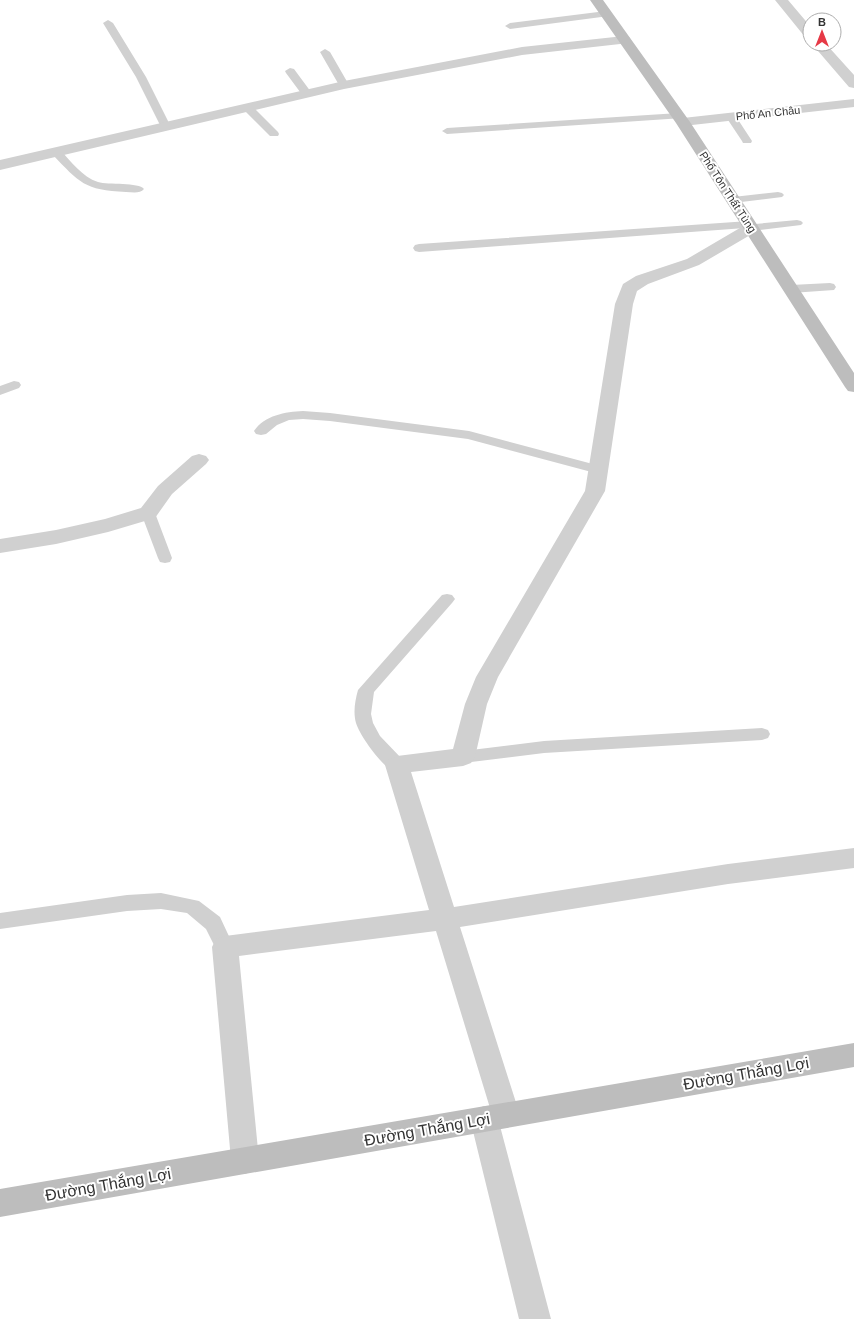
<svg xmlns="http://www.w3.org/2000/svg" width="854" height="1319" font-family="Helvetica,sans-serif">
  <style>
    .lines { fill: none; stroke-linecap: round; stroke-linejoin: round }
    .lane { fill: #d0d0d0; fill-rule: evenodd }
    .street { fill: #d0d0d0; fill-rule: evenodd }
    .secondary { fill: #bdbdbd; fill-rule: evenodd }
    .labels { text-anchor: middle; stroke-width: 4; stroke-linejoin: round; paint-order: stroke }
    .far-street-label { font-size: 11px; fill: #333; stroke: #fff }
    .near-street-label { font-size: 16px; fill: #333; stroke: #fff }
  </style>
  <rect width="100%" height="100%" fill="#fff"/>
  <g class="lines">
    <path class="lane" d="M606,11L611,14L609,16L510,29L505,26L510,23Z
      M108,20L113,23L146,77L171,127L170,129H162L136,77L103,23Z
      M325,49L330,52L349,85L348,87H340L339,85L320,52Z
      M290,68L294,69L311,92L312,94L311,96H303L286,73L285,71Z
      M248,105L252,106L278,132L279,134L278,136H270L244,110L243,108Z
      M679,113L683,114L684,116L683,118L447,134L442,131L447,128Z
      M731,114L735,115L752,141L751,143H743L742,141L726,117Z
      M56,149L60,150C71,161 82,177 98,182C108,185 139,182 144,189C140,194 132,192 126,192C84,190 80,183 52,154L51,152L52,150Z
      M778,192L782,193L784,195L782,197L733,203L729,202L727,200L729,198L733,197Z
      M797,220L801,221L803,223L801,225L751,231L747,230L745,228L419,252L415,251L413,248L415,245L419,244L749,221L753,222L755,224Z
      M830,283L834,284L836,287L834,290L791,293L787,292L785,289L787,286L791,285Z
      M14,381L19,382L21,385L19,388L0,395V386Z
      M303,411L330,413L469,431L604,467L606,470L604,473L599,474L468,439L330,421L303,419L289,420L277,425L266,434L261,435L256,434L254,431C265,415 285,412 303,411Z
      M148,508L153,510L155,513L172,558L170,562L165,563L160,562L158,558L141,513L143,510Z
      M447,594L452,595L455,599L452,603L374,692L371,714L373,723L380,736L403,760L406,765L403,770C399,771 396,772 391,770C380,763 360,736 356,723C353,712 355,701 358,690L442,595Z
      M762,728L768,730L770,734L768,738L762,740L544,753L463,763L457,762L455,757L457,752L463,751L544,741Z
      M161,893L199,901L220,917L234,947L232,953L225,955L218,953L206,929L187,913L161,909L127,911L0,929V913L127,895Z"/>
    <path class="street" d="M775,0H788L810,26V38L805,37Z
      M624,36L629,37L631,40L629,43L522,55L344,89L0,170V160L344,81L522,47Z
      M812,44H826L854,75V88L849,87Z
      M854,99V107L683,126L678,125L676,122L678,119L683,118Z
      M751,223L757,225L759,228L757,231L699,265L648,284L637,291L633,304L605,491L498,677L487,704L475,757L471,763L463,766L411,772L454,907L728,864L854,848V868L728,884L460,927L520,1115L516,1124L506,1128L500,1126L551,1319H519L470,1119L474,1110L484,1106L490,1108L436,931L239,956L259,1160L255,1170L245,1174L235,1170L231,1160L212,947L216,939L225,936L429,910L385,765L389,759L397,756L453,749L465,704L476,677L585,491L615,304L623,284L636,276L687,259L745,225Z
      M199,454L206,456L209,460L206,464L172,494L155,518L108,532L56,544L0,553V539L56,530L105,519L141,508L158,486L192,456Z"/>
    <path class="secondary" d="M590,0H603L690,122L854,373V392L848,391L845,387L676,123Z
      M854,1043V1067L0,1217V1189Z"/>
  </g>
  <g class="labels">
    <g class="far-street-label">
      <text transform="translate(768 113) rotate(-6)" y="4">Phố An Châu</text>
      <text transform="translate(728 192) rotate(57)" y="4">Phố Tôn Thất Tùng</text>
    </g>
    <g class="near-street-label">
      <text transform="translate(746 1073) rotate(-10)" y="6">Đường Thắng Lợi</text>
      <text transform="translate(427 1129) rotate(-10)" y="6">Đường Thắng Lợi</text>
      <text transform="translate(108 1184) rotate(-10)" y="6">Đường Thắng Lợi</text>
    </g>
  </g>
  <g transform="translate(822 32)"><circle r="19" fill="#ffffff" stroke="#adadad"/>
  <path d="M0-3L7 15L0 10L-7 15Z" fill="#e63946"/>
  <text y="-6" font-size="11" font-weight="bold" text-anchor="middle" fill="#333333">B</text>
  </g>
</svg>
